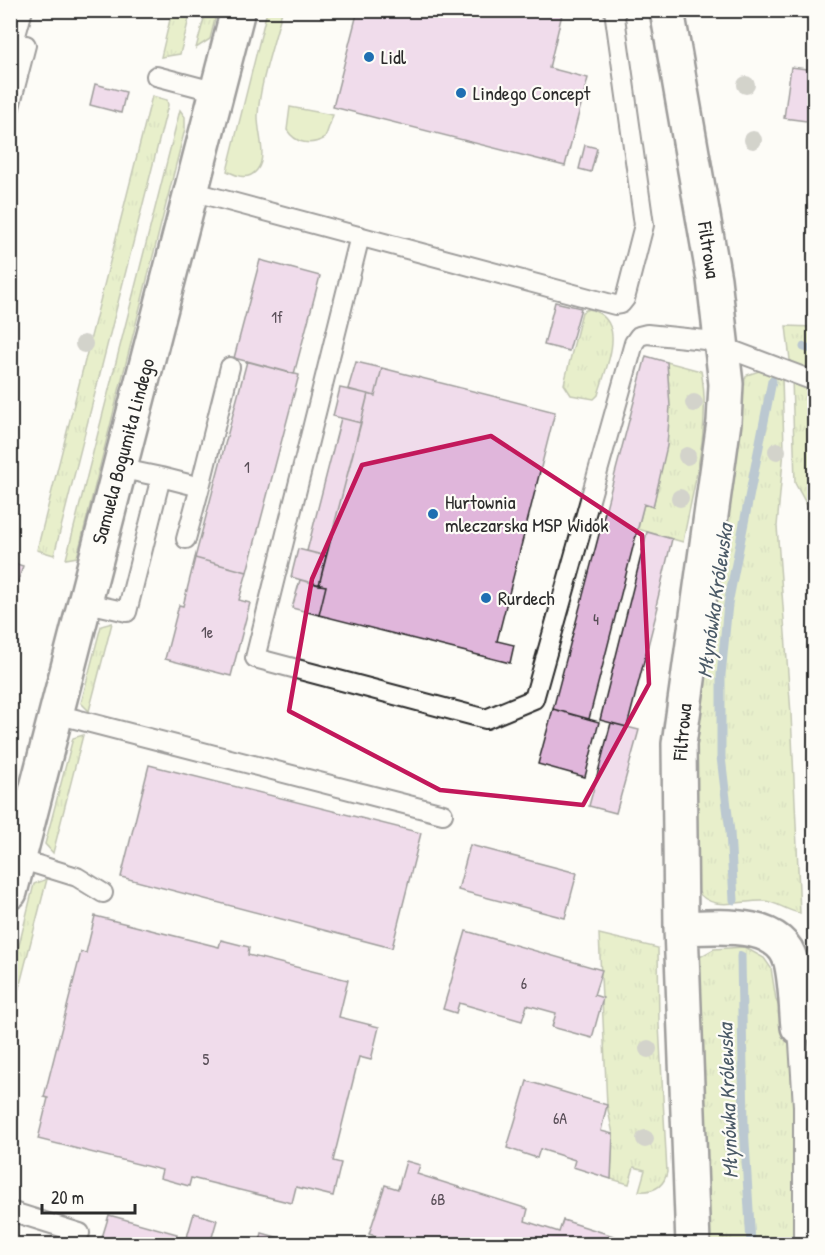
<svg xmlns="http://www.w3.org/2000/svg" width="825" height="1255" font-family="'Patrick Hand',sans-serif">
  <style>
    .grass { fill: url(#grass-tufts); stroke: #7c8660; stroke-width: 1.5 }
    .garden { fill: #cee195; stroke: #7c8660; stroke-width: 1.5 }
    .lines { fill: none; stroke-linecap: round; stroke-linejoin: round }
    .stream { stroke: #6b89a2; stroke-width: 9 }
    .building { fill: #e0b6db; stroke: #2b2b2b; stroke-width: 1.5 }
    .lane-casing { stroke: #2b2b2b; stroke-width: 22 }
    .street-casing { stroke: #2b2b2b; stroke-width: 38 }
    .lane { stroke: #fdfcf7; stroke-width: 18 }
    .street { stroke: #fdfcf7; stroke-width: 33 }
    .tree { fill: #a0a296 }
    .marked { fill: none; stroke: #c2185b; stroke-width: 4.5; stroke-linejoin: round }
    .poi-dot { fill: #1f6fb2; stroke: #fdfcf7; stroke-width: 2 }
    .labels { text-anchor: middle; stroke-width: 4.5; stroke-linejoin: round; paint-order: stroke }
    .number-label { font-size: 16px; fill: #584e57 }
    .poi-label { font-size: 20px; fill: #2b2b2b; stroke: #fdfcf7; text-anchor: start }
    .street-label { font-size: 20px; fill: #2b2b2b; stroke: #fdfcf7 }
    .water-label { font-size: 21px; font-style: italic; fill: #4b5a67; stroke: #fdfcf7 }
  </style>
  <defs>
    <pattern id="grass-tufts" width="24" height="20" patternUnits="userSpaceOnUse" patternTransform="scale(1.5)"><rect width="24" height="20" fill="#cee195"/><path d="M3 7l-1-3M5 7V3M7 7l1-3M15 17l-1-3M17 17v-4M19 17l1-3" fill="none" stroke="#b1c181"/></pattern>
  </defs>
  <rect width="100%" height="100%" fill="#fdfcf7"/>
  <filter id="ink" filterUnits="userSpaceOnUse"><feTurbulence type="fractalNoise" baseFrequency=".0167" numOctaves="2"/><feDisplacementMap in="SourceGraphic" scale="12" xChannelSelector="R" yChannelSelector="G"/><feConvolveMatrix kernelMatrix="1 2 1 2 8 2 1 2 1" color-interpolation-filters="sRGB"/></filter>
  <g filter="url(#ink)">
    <path class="grass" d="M172,11H191L180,54L161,57Z
      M206,11H217L210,39L196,48Z
      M152,96L167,100L168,105L54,555L37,550Z
      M180,110L185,117V129L77,557L66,559Z
      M588,309C630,319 606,366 598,395L594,399L571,395L564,384L582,312Z
      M786,326L814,327V518L795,483L792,377Z
      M667,362L701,371C712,426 693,487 683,542L638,529L644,504L653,507C665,451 671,419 667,362Z
      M762,370L782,377L784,450L777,526L791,714L800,913C787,911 777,902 764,901C742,900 710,913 697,890L691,744L740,388L747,375Z
      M112,623L89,711L81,703L101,626Z
      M83,735L53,853L45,844L73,738Z
      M47,879L11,1019V978L34,884Z
      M599,934L658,948L659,1025L667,1172C664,1187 653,1192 639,1191L645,1170L634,1167L629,1184L611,1179L613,1134L607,1105Z
      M744,947L764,958L771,968L776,1000L790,1030L796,1094L797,1244H705L698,958L714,949Z"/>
    <path class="garden" d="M267,11H282C274,44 260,81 258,115C257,132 268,156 257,170C248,181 237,176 227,171Z
      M290,107L333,115L325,138C311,146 296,144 287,130Z"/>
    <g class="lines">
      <path class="stream" d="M804,347L814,350
        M734,900L730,832L721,757V675L728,604L772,381
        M741,956L744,1125L751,1244"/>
    </g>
    <path class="building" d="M358,10H563L549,68L588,78L565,166L333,107Z
      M791,67L814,70V122L784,118Z
      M95,84L126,92L121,113L90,105Z
      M585,145L597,148L591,172L579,169Z
      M260,260L320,276L294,374L234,358Z
      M555,302L581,308L569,351L544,345Z
      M646,356L667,362L670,406L667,446L653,507L644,504L589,719L553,709Z
      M247,361L299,375L247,572L195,558Z
      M356,362L382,368L375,396L348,389Z
      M382,368L555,412L497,641L514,645L510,663L319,615L326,586L319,585L368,394L375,396Z
      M340,388L368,394L361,423L333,416Z
      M341,418L361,423L326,556L307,551Z
      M647,532L672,539L656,606L658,607L627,727L600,720Z
      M298,549L326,556L319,585L291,577Z
      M195,558L247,572L239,600L250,603L231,676L165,659L179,605L183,606Z
      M10,562L23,566L12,600L10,599Z
      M300,580L326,586L319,615L292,608Z
      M553,709L599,722L585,777L538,764Z
      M611,723L639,730L616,813L589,806Z
      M149,765L421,833L392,948L121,877Z
      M470,845L577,873L565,918L458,890Z
      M95,916L219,947L221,940L249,947L248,955L348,980L339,1017L379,1027L371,1060L359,1057L333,1161L341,1163L333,1196L296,1187L292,1203L191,1178L189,1186L160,1178L162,1170L38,1139L48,1098L44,1097L81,952L86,953Z
      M466,931L602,970L594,995L603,998L592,1038L552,1027L556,1013L527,1005L522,1021L459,1003L456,1013L443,1009Z
      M527,1081L607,1105L601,1131L613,1134L611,1179L573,1167L575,1160L540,1149L537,1158L507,1148Z
      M406,1161L420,1165L417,1174L528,1209L525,1221L559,1232L563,1220L620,1238L618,1244H402L369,1234L385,1185L398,1189Z
      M194,1213L217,1220L210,1244H185Z
      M109,1215L177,1234L174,1244H100Z
      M262,1233L301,1244H259Z"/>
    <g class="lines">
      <g class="lane-casing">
        <path id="lane" d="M14,42L23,10
          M156,76L217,92
          M10,107L26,45
          M191,191L615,305L621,304L625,299L644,225L614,10
          M360,236L255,658L486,719L534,699L634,343L639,336L647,334L705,340L814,381
          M161,477L200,487L230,367
          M186,539L200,487
          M83,602L127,612L161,477L118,468
          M56,714L443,814
          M19,859L77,877L103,893
          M798,1027L803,1106V1244
          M10,1211L80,1233"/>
      </g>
      <g class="street-casing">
        <path id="street" d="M667,10L714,279L726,384L724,422L679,744L681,928L693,1244
          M10,892L238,10
          M681,928C715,927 780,919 791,962C796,983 796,1006 798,1027"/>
      </g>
      <use href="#lane" class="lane"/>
      <use href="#street" class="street"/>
    </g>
    <g class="tree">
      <circle cx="746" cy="85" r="9"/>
      <circle cx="753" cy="140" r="9"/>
      <circle cx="84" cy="344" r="9"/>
      <circle cx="694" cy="403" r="9"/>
      <circle cx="777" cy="451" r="9"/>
      <circle cx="687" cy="456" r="9"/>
      <circle cx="680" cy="498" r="9"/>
      <circle cx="648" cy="1049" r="9"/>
      <circle cx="645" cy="1139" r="9"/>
    </g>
  </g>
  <path d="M0 0H825V1255H0ZM491,436L642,535L649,684L583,805L440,790L289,711L312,579L362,465Z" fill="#fdfcf7" fill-opacity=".55" fill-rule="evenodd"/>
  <path class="marked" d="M491,436L642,535L649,684L583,805L440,790L289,711L312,579L362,465Z"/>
  <g class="poi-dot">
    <circle cx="369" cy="57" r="6"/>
    <circle cx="461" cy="93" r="6"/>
    <circle cx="433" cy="514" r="6"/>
    <circle cx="486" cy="598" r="6"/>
  </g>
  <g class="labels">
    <g class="number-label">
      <text x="277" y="323">1f</text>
      <text x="247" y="473">1</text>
      <text x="596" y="625">4</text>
      <text x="207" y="638">1e</text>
      <text x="524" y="989">6</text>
      <text x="206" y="1065">5</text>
      <text x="560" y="1124">6A</text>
      <text x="438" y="1205">6B</text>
    </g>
    <g class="poi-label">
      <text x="381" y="64">Lidl</text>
      <text x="473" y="100">Lindego Concept</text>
      <text x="445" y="509">Hurtownia<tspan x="445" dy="23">mleczarska MSP Widok</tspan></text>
      <text x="498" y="605">Rurdech</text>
    </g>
    <g class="street-label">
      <text transform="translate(709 250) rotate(81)" y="7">Filtrowa</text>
      <text transform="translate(123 451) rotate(-75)" y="7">Samuela Bogumiła Lindego</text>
      <text transform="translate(682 732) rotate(-85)" y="7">Filtrowa</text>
    </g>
    <g class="water-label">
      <text transform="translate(715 601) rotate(-82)" y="7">Młynówka Królewska</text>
      <text transform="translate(728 1101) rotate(-92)" y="7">Młynówka Królewska</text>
    </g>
  </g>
  <rect width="825" height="1255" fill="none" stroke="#fdfcf7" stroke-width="36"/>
  <rect x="18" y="18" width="789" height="1219" fill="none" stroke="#2b2b2b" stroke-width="2" filter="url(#ink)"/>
  <path d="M42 1204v9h93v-9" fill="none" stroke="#2b2b2b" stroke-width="3"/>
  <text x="51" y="1204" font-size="18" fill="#2b2b2b" stroke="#fdfcf7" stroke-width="4.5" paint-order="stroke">20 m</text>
</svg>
